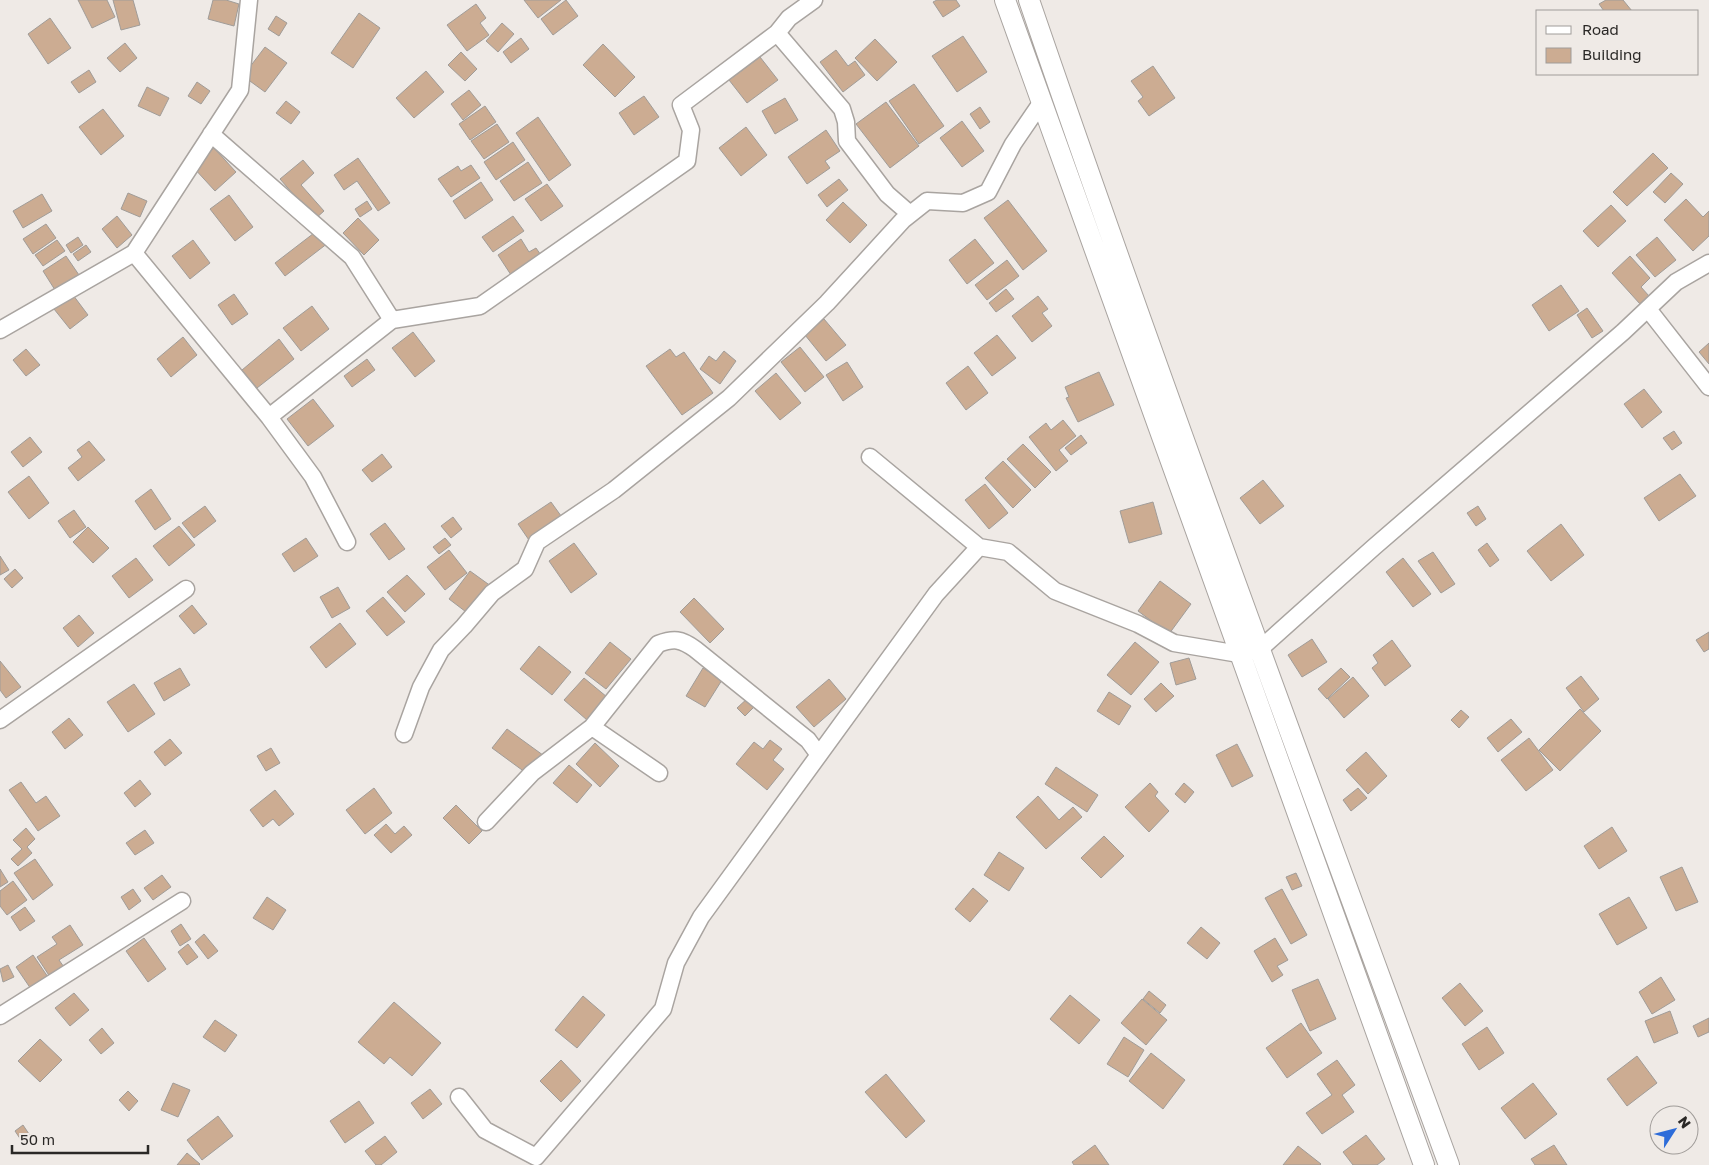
<svg xmlns="http://www.w3.org/2000/svg" width="1709" height="1165" font-family="'Golos Text',sans-serif">
  <style>
    .building { fill: #ccac92; stroke: #a09c98 }
    .lines { fill: none; stroke-linecap: round; stroke-linejoin: round }
    .minor-casing { stroke: #a9a4a0; stroke-width: 19 }
    .tertiary-casing { stroke: #a9a4a0; stroke-width: 22 }
    .minor { stroke: #fff; stroke-width: 16 }
    .tertiary { stroke: #fff; stroke-width: 20 }
  </style>
  <rect width="100%" height="100%" fill="#efeae6"/>
  <path class="building" d="M78,0H107L115,17L92,28Z
    M113,0H133L140,25L121,30Z
    M213,0H226L239,4L234,26L208,19Z
    M524,0H561L538,18Z
    M566,0L578,16L553,35L541,19Z
    M937,0H956L960,6L943,17L933,2Z
    M1606,0H1623L1632,11H1604L1599,4Z
    M476,4L486,18L480,23L489,35L467,51L447,25Z
    M359,13L380,28L353,68L331,53Z
    M276,16L287,23L279,36L268,29Z
    M50,18L71,48L48,64L28,34Z
    M502,23L514,34L498,52L486,41Z
    M963,36L987,72L957,92L932,56Z
    M521,38L529,49L511,63L503,52Z
    M875,39L897,62L877,81L855,58Z
    M125,43L137,58L120,72L107,58Z
    M603,44L635,77L615,97L583,65Z
    M265,47L287,63L265,92L243,76Z
    M836,50L848,66L855,61L865,75L843,92L820,62Z
    M461,52L477,69L465,81L448,65Z
    M760,57L778,80L747,103L729,80Z
    M1153,66L1175,98L1149,116L1138,101L1143,97L1131,81Z
    M89,70L96,82L79,93L71,82Z
    M426,71L444,92L414,118L396,98Z
    M197,82L210,91L201,104L188,96Z
    M914,84L944,126L919,144L889,101Z
    M147,87L169,98L160,116L138,106Z
    M469,90L481,105L463,120L451,104Z
    M644,96L659,117L634,135L619,113Z
    M785,98L798,120L775,134L762,111Z
    M286,101L300,112L291,124L276,113Z
    M886,102L919,146L890,168L856,124Z
    M485,106L496,122L470,140L459,124Z
    M980,107L990,122L980,129L970,114Z
    M103,109L124,136L101,155L79,127Z
    M538,117L571,165L549,181L516,133Z
    M962,121L984,151L962,167L940,138Z
    M497,124L509,142L484,159L471,141Z
    M746,127L767,155L741,176L719,148Z
    M826,130L840,151L825,161L830,168L807,184L788,157Z
    M513,142L525,160L496,180L484,162Z
    M214,148L236,172L215,191L193,167Z
    M1653,153L1668,168L1627,206L1613,192Z
    M358,158L390,203L378,211L357,181L344,190L334,175Z
    M303,160L314,173L301,185L324,211L315,219L280,179Z
    M528,162L542,183L514,201L500,181Z
    M471,165L480,178L451,197L438,179L458,166L461,171Z
    M1671,173L1683,184L1665,203L1653,192Z
    M839,179L848,190L827,207L818,195Z
    M481,182L493,200L465,219L453,201Z
    M547,184L563,206L541,221L525,199Z
    M128,193L147,201L140,217L121,209Z
    M42,194L52,211L23,228L13,211Z
    M229,195L253,227L235,241L210,209Z
    M1686,199L1703,217L1709,211V236L1693,251L1664,220Z
    M1008,200L1047,251L1023,270L984,218Z
    M367,201L372,209L360,217L355,209Z
    M843,202L867,225L850,243L826,220Z
    M1611,205L1626,221L1598,247L1583,231Z
    M117,216L132,235L117,248L102,229Z
    M513,216L524,231L493,252L482,237Z
    M358,218L379,240L364,255L343,233Z
    M46,224L56,238L33,254L23,239Z
    M318,230L328,243L285,276L275,263Z
    M78,237L83,245L71,253L66,245Z
    M1657,237L1676,260L1655,277L1636,255Z
    M521,239L529,252L536,248L543,258L513,278L498,255Z
    M975,239L994,263L967,284L949,260Z
    M57,240L65,251L43,266L35,255Z
    M193,240L210,263L190,279L172,256Z
    M86,245L91,252L78,261L73,254Z
    M66,256L79,275L55,290L43,271Z
    M1630,256L1650,278L1641,287L1649,296L1640,304L1612,273Z
    M1007,260L1019,276L987,300L975,285Z
    M1561,285L1579,311L1549,331L1532,305Z
    M1006,289L1014,299L996,312L989,303Z
    M234,294L248,314L232,325L218,305Z
    M73,295L88,315L70,329L54,309Z
    M1038,296L1048,309L1042,313L1052,326L1032,342L1012,316Z
    M312,306L329,329L301,351L283,328Z
    M1587,308L1603,331L1592,338L1577,315Z
    M824,319L846,345L826,361L805,335Z
    M413,332L435,361L415,377L392,348Z
    M997,335L1016,358L992,376L974,353Z
    M183,337L197,355L171,377L157,359Z
    M279,339L294,359L257,388L242,370Z
    M1709,343V364L1699,352Z
    M800,347L824,377L805,392L781,362Z
    M26,349L40,365L26,376L13,360Z
    M670,349L676,357L684,352L713,393L682,415L646,366Z
    M724,351L736,361L720,384L700,369L709,356L716,361Z
    M367,359L375,370L352,387L344,376Z
    M847,362L863,387L843,401L826,375Z
    M968,366L988,393L966,410L946,383Z
    M1099,372L1114,405L1078,422L1066,398L1069,397L1065,387Z
    M776,373L801,403L780,420L755,391Z
    M1644,389L1662,412L1642,428L1624,404Z
    M313,399L334,426L308,446L287,419Z
    M1063,420L1076,436L1059,450L1068,461L1056,471L1029,437L1046,423L1051,430Z
    M1674,431L1682,443L1672,450L1663,438Z
    M1081,435L1087,443L1071,455L1065,448Z
    M30,437L42,452L23,467L11,452Z
    M89,441L105,460L78,481L68,468L82,457L77,450Z
    M1023,444L1051,472L1035,488L1007,459Z
    M382,454L392,467L372,482L362,470Z
    M1003,461L1031,490L1013,508L985,478Z
    M1680,474L1696,496L1659,521L1644,498Z
    M29,476L49,503L29,519L8,492Z
    M1263,480L1284,506L1260,524L1240,498Z
    M985,484L1008,513L989,529L965,500Z
    M151,489L171,519L155,530L135,501Z
    M551,502L564,520L531,543L518,524Z
    M1153,502L1162,534L1129,543L1120,511Z
    M205,506L216,521L194,538L182,523Z
    M1478,506L1486,519L1476,526L1467,513Z
    M74,510L86,527L70,538L58,521Z
    M453,517L462,529L451,538L441,526Z
    M385,523L405,549L389,560L370,534Z
    M1561,524L1584,555L1551,581L1527,551Z
    M179,526L195,545L169,566L153,546Z
    M88,527L109,548L93,563L73,542Z
    M306,538L318,556L294,572L282,554Z
    M445,538L451,545L439,554L433,547Z
    M574,543L597,574L571,593L549,561Z
    M1487,543L1499,560L1490,567L1478,550Z
    M449,550L467,573L445,590L427,567Z
    M1433,552L1455,584L1441,593L1418,561Z
    M0,556L9,570L0,575Z
    M136,558L153,580L129,598L112,576Z
    M1403,558L1431,594L1413,607L1386,572Z
    M15,569L23,578L12,588L4,579Z
    M470,571L495,589L474,618L449,599Z
    M407,575L425,594L405,612L387,592Z
    M1160,581L1191,604L1169,634L1138,611Z
    M338,587L350,608L332,618L320,597Z
    M383,597L405,622L387,636L366,611Z
    M694,598L724,629L710,643L680,612Z
    M192,605L207,624L194,634L179,616Z
    M79,615L94,633L78,647L63,628Z
    M340,623L356,644L326,668L310,647Z
    M1709,632V649L1704,652L1696,640Z
    M1312,639L1327,662L1302,677L1288,655Z
    M1392,640L1411,666L1385,686L1372,668L1378,663L1373,655Z
    M610,642L631,659L606,689L585,673Z
    M1135,642L1159,662L1131,695L1107,675Z
    M539,646L571,672L552,695L520,669Z
    M1189,658L1196,679L1176,685L1170,663Z
    M0,661L21,687L6,698L0,690Z
    M180,668L190,685L164,701L154,683Z
    M703,668L722,680L705,707L686,696Z
    M1341,668L1350,677L1327,699L1318,689Z
    M1581,676L1599,699L1584,712L1566,688Z
    M1353,677L1369,696L1344,718L1328,699Z
    M584,678L607,697L587,720L564,700Z
    M829,679L846,699L814,727L796,707Z
    M1161,683L1174,696L1156,712L1144,699Z
    M134,684L155,714L128,732L107,702Z
    M1109,692L1131,706L1119,725L1097,711Z
    M749,697L756,705L745,716L737,708Z
    M1580,709L1601,731L1560,771L1539,750Z
    M1461,710L1469,717L1459,728L1451,720Z
    M69,718L83,735L65,749L52,732Z
    M1511,719L1522,732L1498,752L1487,738Z
    M507,729L547,758L533,778L492,748Z
    M1529,738L1553,770L1526,791L1501,760Z
    M170,739L182,753L165,766L154,752Z
    M770,740L782,749L773,760L784,769L767,790L736,764L754,742L763,749Z
    M595,743L619,766L600,787L576,764Z
    M1237,744L1253,776L1232,787L1216,755Z
    M271,748L280,763L266,771L257,756Z
    M1366,752L1387,776L1368,794L1346,770Z
    M569,765L592,785L577,803L553,783Z
    M1056,767L1098,795L1087,812L1045,784Z
    M140,780L151,794L135,807L124,793Z
    M21,782L36,803L46,796L60,816L38,831L9,790Z
    M1150,783L1158,792L1155,796L1169,811L1149,832L1125,807Z
    M1184,783L1194,792L1185,803L1175,794Z
    M374,788L392,813L365,834L346,810Z
    M1358,788L1367,798L1351,811L1343,800Z
    M275,790L294,814L279,826L273,819L263,827L250,810Z
    M1038,796L1059,820L1073,807L1082,817L1046,849L1016,817Z
    M456,805L482,831L469,844L443,818Z
    M386,824L395,834L404,826L412,835L391,853L374,835Z
    M1612,827L1627,851L1599,869L1584,846Z
    M26,828L35,839L27,847L32,853L18,866L11,859L22,849L13,840Z
    M145,830L154,843L135,855L126,843Z
    M1104,836L1124,856L1101,878L1081,858Z
    M999,852L1024,868L1009,891L984,875Z
    M35,859L53,885L33,900L14,873Z
    M1682,867L1698,902L1676,911L1660,877Z
    M0,869L8,882L0,887Z
    M1296,873L1302,886L1292,890L1286,877Z
    M162,875L171,887L153,900L144,888Z
    M13,881L27,900L7,915L0,906V891Z
    M973,888L988,901L970,922L955,909Z
    M133,889L141,901L129,910L121,897Z
    M1282,889L1307,935L1291,944L1265,898Z
    M267,897L286,910L273,930L253,918Z
    M1629,897L1647,928L1617,945L1599,914Z
    M25,907L35,921L20,931L11,917Z
    M181,924L191,939L180,946L171,931Z
    M70,925L83,945L59,960L66,970L52,980L37,957L57,944L52,937Z
    M1201,927L1220,943L1207,959L1187,943Z
    M204,934L218,951L208,959L195,942Z
    M144,938L166,969L148,982L126,951Z
    M1275,938L1288,960L1277,966L1283,975L1272,982L1254,951Z
    M188,944L198,957L187,965L178,952Z
    M33,955L50,980L33,992L16,967Z
    M8,965L14,977L3,982L0,969Z
    M1661,977L1675,1000L1652,1014L1639,992Z
    M1318,979L1336,1019L1310,1031L1292,990Z
    M1460,983L1483,1011L1465,1026L1442,998Z
    M1149,991L1166,1005L1160,1013L1143,999Z
    M74,993L89,1010L70,1026L55,1008Z
    M1070,995L1100,1020L1079,1044L1050,1019Z
    M583,996L605,1015L577,1048L555,1030Z
    M1142,999L1167,1020L1146,1045L1121,1023Z
    M394,1002L441,1043L412,1076L390,1057L384,1064L358,1042Z
    M1670,1011L1678,1033L1654,1043L1645,1021Z
    M1709,1018V1032L1698,1037L1693,1026Z
    M215,1020L237,1035L225,1052L203,1037Z
    M1301,1023L1322,1053L1287,1078L1266,1048Z
    M1487,1027L1504,1053L1479,1070L1462,1044Z
    M102,1028L114,1043L101,1054L89,1040Z
    M1124,1037L1144,1050L1128,1077L1107,1064Z
    M40,1039L62,1060L40,1082L18,1061Z
    M1151,1053L1185,1080L1163,1109L1129,1081Z
    M1637,1056L1657,1083L1627,1106L1607,1079Z
    M561,1060L581,1081L561,1102L540,1081Z
    M1337,1060L1355,1085L1342,1095L1354,1112L1322,1134L1306,1113L1332,1095L1317,1074Z
    M886,1074L925,1121L906,1138L865,1092Z
    M173,1083L190,1090L178,1117L161,1110Z
    M1533,1083L1557,1114L1525,1139L1501,1108Z
    M430,1089L442,1104L423,1119L411,1103Z
    M128,1091L138,1101L129,1111L119,1100Z
    M359,1101L374,1123L345,1143L330,1121Z
    M218,1116L233,1136L202,1160L187,1140Z
    M23,1125L33,1140L25,1146L15,1131Z
    M1366,1135L1385,1159L1377,1165H1353L1343,1152Z
    M385,1136L397,1152L381,1165H376L365,1151Z
    M1095,1145L1109,1165H1074L1072,1162Z
    M1554,1145L1567,1165H1535L1531,1159Z
    M1298,1146L1321,1164L1320,1165H1283Z
    M187,1153L200,1164L199,1165H177Z"/>
  <g class="lines">
    <g class="minor-casing">
      <path id="minor" d="M777,33L842,109L846,122L847,141L887,194L910,214
        M211,134L352,257L392,320
        M134,253L269,417L313,477L347,542
        M1648,309L1709,387
        M0,330L134,253L240,90L249,0
        M269,417L392,320L480,306L687,161L691,130L681,105L777,33L789,18L814,0
        M870,457L979,547
        M0,720L186,589
        M404,734L421,687L441,650L464,626L492,593L525,569L537,542L614,490L729,398L827,303L903,220L927,201L963,203L988,192L1013,144L1041,103
        M659,773L592,727L658,644C674,638 681,639 695,649L808,740L819,755
        M486,822L532,773L592,727
        M0,1016L182,901
        M459,1097L485,1130L536,1157L663,1009L676,963L701,917L936,594L979,547L1008,552L1055,591L1138,624L1174,643L1239,654L1260,649L1374,547L1623,332L1676,282L1709,263"/>
    </g>
    <g class="tertiary-casing">
      <path id="tertiary" d="M1005,0L1424,1165
        M1029,0C1163,391 1307,778 1449,1165"/>
    </g>
    <use href="#minor" class="minor"/>
    <use href="#tertiary" class="tertiary"/>
  </g>
  <rect x="1536" y="10" width="162" height="65" fill="#efeae6" stroke="#a09c99"/>
  <rect x="1546" y="26" width="25" height="8" fill="#ffffff" stroke="#a09c99"/>
  <text x="1582" y="35" font-size="15" fill="#2a2826">Road</text>
  <rect x="1546" y="48" width="25" height="15" fill="#ccac92" stroke="#a09c99"/>
  <text x="1582" y="60" font-size="15" fill="#2a2826">Building</text>
  <g transform="translate(1674 1130) rotate(54)"><circle r="24" fill="#efeae6" stroke="#a09c99"/>
  <path d="M0-4L9 19L0 12L-9 19Z" fill="#2d6cd9"/>
  <text y="-8" font-size="14" font-weight="bold" text-anchor="middle" fill="#2a2826">N</text>
  </g>
  <path d="M12 1145v8h136v-8" fill="none" stroke="#2a2826" stroke-width="2.5"/>
  <text x="20" y="1145" font-size="15" fill="#2a2826" stroke="#efeae6" stroke-width="4" paint-order="stroke">50 m</text>
</svg>
